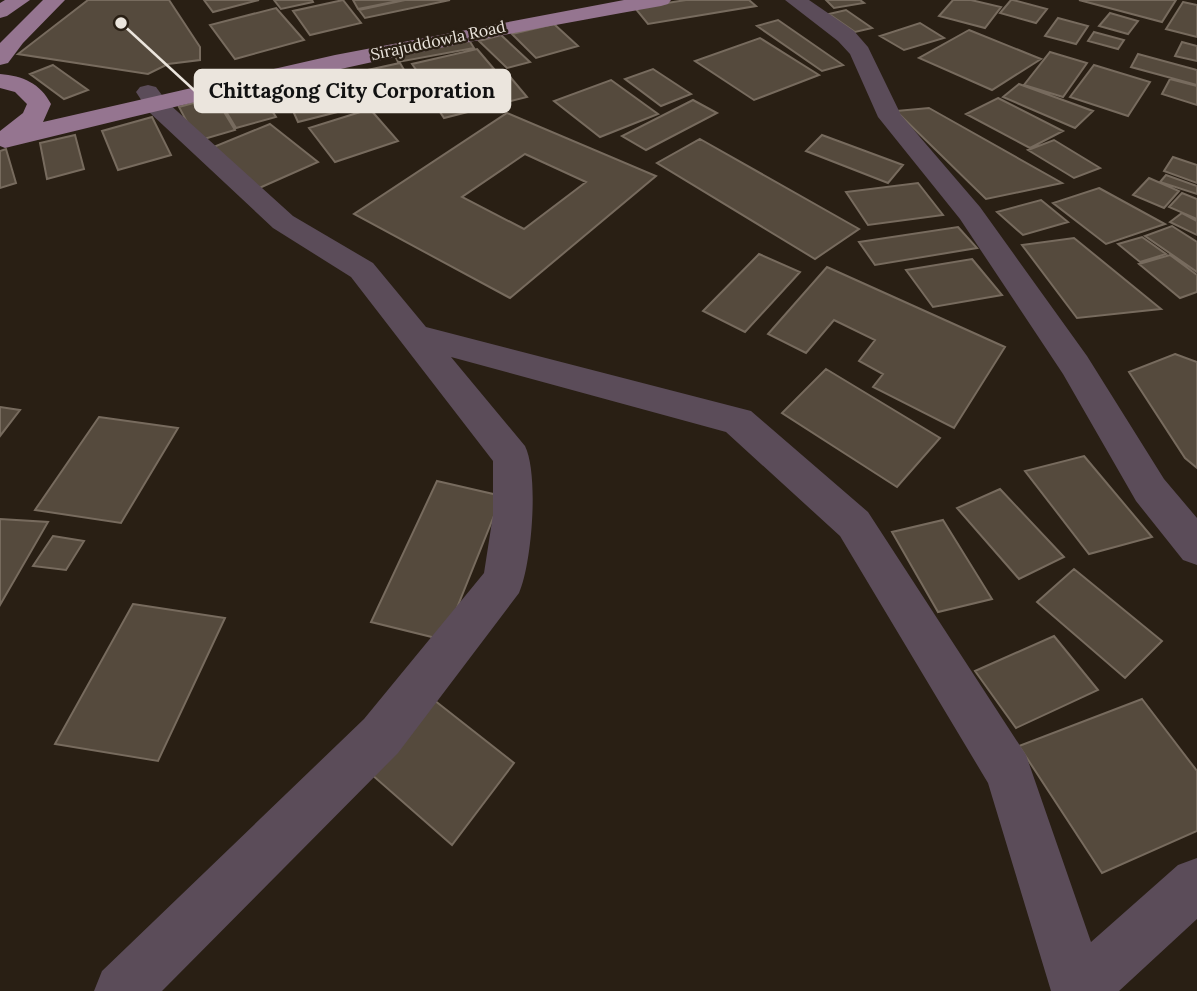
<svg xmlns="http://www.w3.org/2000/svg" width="1197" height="991" font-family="Lora,serif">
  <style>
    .building { fill: #554a3d; stroke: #776b5e; stroke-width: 2; fill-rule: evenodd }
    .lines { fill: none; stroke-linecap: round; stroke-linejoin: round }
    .minor { fill: #5b4c59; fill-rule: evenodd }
    .major { fill: #957590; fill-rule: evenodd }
    .labels { text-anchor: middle; stroke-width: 5; stroke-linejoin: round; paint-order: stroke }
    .far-street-label { font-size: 16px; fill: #ebe5dd; stroke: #291f14 }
    .leader { fill: none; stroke: #ebe5dd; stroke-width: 2.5 }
    .callout-dot { fill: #ebe5dd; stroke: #291f14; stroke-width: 2.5 }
    .callout { fill: #ebe5dd; stroke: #ebe5dd; stroke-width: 2.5 }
    .callout-label { font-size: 21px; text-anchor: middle; font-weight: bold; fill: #111 }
  </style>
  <rect width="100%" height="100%" fill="#291f14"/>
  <path class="building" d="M88,0H169L200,47V60L168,64L148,74L18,54Z
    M204,0H259L213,12Z
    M274,0H312L313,2L281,9Z
    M343,0L361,23L310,35L293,11Z
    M353,0H403L358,9Z
    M405,0H450L365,18L359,10Z
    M686,0H749L756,6L648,24L635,8Z
    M826,0H860L864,3L834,8Z
    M953,0H971L1001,7L985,28L939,16Z
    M1011,0H1013L1047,9L1036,23L1000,13Z
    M1079,0H1176L1162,22Z
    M1183,2L1197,5V37L1166,29Z
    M276,8L304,40L235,59L210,25Z
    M846,10L872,28L855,32L829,14Z
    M1110,13L1138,21L1128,34L1099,26Z
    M1058,18L1088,26L1076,44L1045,36Z
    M778,20L843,65L822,71L757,26Z
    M920,23L944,38L904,50L880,36Z
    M554,24L578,46L536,58L512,34Z
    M969,30L1041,59L992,90L919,58Z
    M1094,32L1124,40L1118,49L1088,41Z
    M501,35L530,62L507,68L479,41Z
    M760,38L819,75L754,100L695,61Z
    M469,40L474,48L398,62L394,54Z
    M1182,42L1197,46V61L1175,56Z
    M477,49L494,69L427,85L412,64Z
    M1050,52L1087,63L1063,97L1024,85Z
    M1138,54L1197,70V85L1131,67Z
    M400,63L419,95L372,105L354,73Z
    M53,65L88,90L64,99L30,74Z
    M1094,65L1150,82L1128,116L1070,97Z
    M653,69L691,94L661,106L625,79Z
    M506,72L527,97L444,118L426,91Z
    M340,78L357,107L298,122L284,91Z
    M1170,79L1197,86V105L1162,94Z
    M611,80L658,114L600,137L554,101Z
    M1019,84L1093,111L1075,128L1003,97Z
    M257,88L276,117L236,128L218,98Z
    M215,97L235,130L197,141L179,107Z
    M998,98L1063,131L1030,148L966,114Z
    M693,100L717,113L646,150L622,136Z
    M929,108L1062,183L986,199L896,111Z
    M370,109L398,141L335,162L309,128Z
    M507,113L656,176L510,298L354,214ZM525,154L586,182L524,229L462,197Z
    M152,117L171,155L118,170L102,131Z
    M270,124L318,162L257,189L211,148Z
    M75,135L84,169L47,179L40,143Z
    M822,135L903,165L888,183L806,151Z
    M700,139L859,229L815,259L657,163Z
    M1054,140L1100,168L1074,178L1028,150Z
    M6,149L16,183L0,188V151Z
    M1173,157L1197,165V183L1164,171Z
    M1166,175L1197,186V194L1160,182Z
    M1149,178L1179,191L1164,208L1133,195Z
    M918,183L943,215L868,225L846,192Z
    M1099,188L1165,224L1106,244L1053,203Z
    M1182,193L1197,199V219L1169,207Z
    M1041,200L1068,222L1023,235L997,212Z
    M1182,213L1197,221V235L1170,222Z
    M1172,226L1197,242V272L1145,236Z
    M958,227L977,248L875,265L859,242Z
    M1142,237L1166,254L1140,262L1118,244Z
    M1074,238L1161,309L1077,318L1022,245Z
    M759,254L800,272L745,332L703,311Z
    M1170,255L1197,275V292L1180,298L1139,264Z
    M972,259L1002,295L933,307L906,270Z
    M827,267L1005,347L954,428L873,387L883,374L859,361L875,340L834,320L806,353L768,334Z
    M1175,354L1197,362V468L1185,458L1129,372Z
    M826,369L940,438L897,487L782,413Z
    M0,407L20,410L0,436Z
    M99,417L178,428L121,523L35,510Z
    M1084,456L1152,537L1089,554L1025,471Z
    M437,481L502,496L444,640L371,622Z
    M1000,489L1064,557L1019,579L957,508Z
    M0,519L48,522L0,605Z
    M943,520L992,599L938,612L892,532Z
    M53,536L84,541L66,570L33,566Z
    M1074,569L1162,641L1125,678L1037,602Z
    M133,604L225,618L158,761L55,744Z
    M1054,636L1098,690L1016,728L975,671Z
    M1142,699L1197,771V831L1102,873L1019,746Z
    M434,700L514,763L452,845L371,774Z"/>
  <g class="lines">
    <path class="minor" d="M785,0H809L854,31L868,47L901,115L980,207L1087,356L1164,479L1197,518V565L1183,560L1136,501L1063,374L960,219L878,117L850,54L838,41Z
      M148,85L156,87L167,102L293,216L373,263L426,327L751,411L868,512L1026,755L1091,942L1178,865L1197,858V919L1119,991H1051L988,783L840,536L726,432L451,357L525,446C539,474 532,564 519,593L398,753L162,991H94L102,971L364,719L484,573L493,515V461L351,277L273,228L149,112L136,92L140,87Z"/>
    <path class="major" d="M5,0H30L7,16L0,18V3Z
      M43,0H65L23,43L8,63L0,65V43Z
      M624,0H671L668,4L661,6C440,44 222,94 5,148L0,146V131L23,113L27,104L15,92L0,88V74C23,76 40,83 51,104L43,122L335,55Z"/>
  </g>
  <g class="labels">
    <g class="far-street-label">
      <text transform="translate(438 40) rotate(-12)" y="6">Sirajuddowla Road</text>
    </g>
  </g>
  <path class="leader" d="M121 23L195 91"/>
  <circle class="callout-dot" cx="121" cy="23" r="7"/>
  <rect class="callout" x="195" y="70" width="315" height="42" rx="7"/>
  <g class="callout-label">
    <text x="352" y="98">Chittagong City Corporation</text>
  </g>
</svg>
